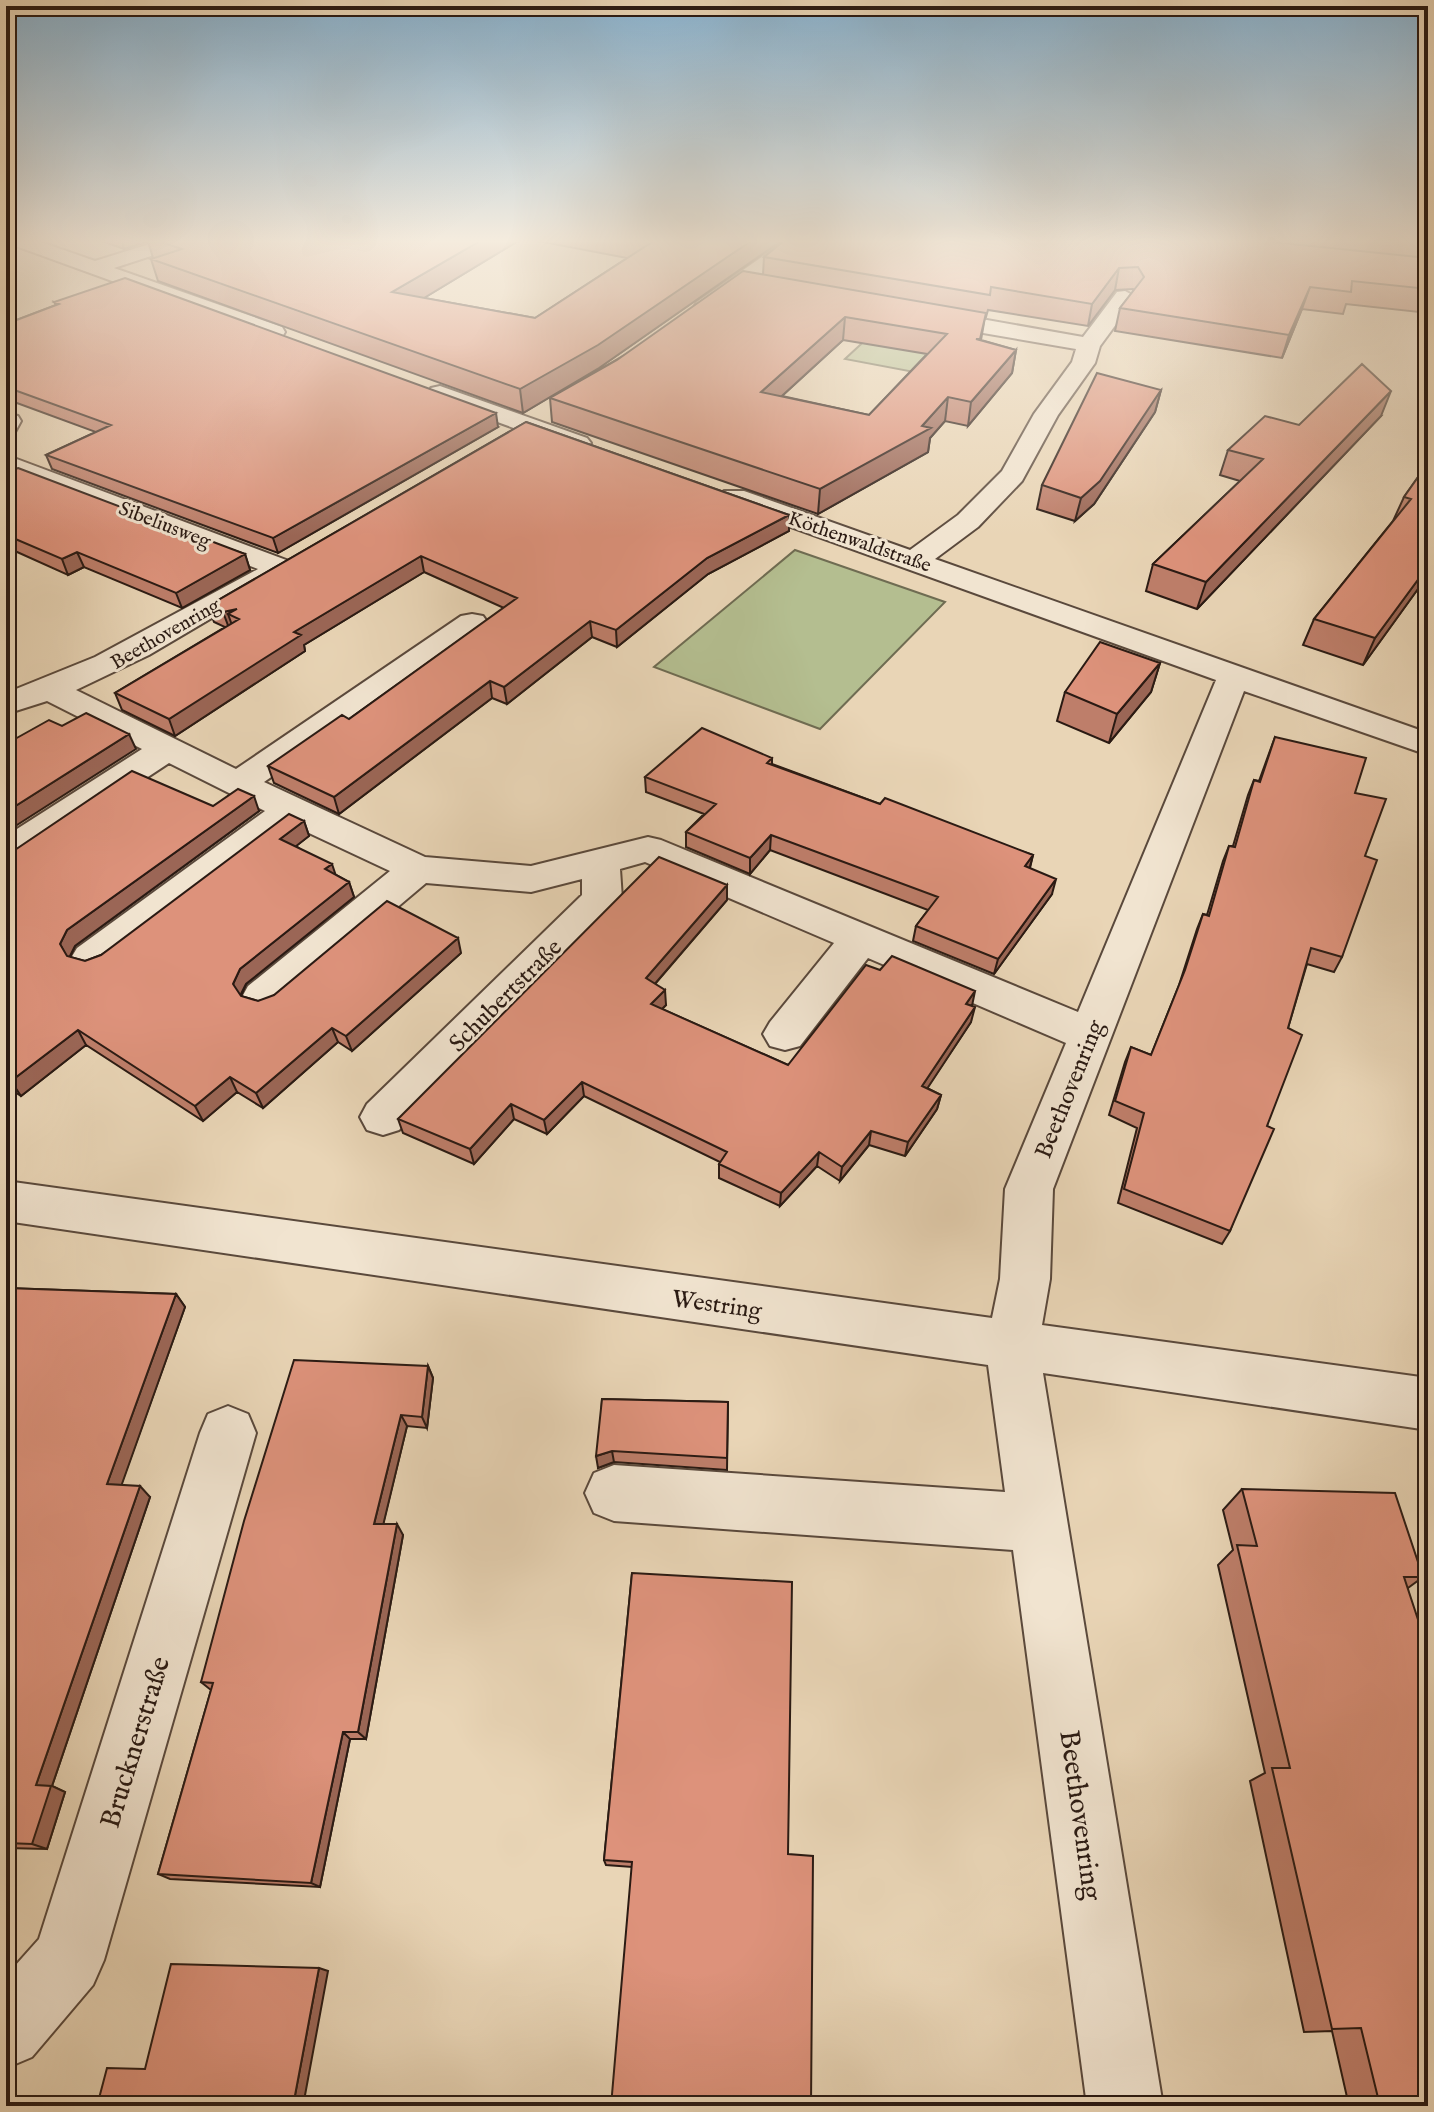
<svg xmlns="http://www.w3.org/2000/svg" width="1434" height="2112" font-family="'IM FELL English',serif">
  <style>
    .green { fill: #b4be90; stroke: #6f6c52; stroke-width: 2 }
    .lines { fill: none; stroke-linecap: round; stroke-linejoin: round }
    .minor-casing { stroke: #5a493c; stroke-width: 4 }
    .minor { fill: #f1e4d0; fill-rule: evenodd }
    .wall { fill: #be7e6a; stroke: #2a1a13; stroke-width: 2; fill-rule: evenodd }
    .shaded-wall { fill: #9b6656; stroke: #2a1a13; stroke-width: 2 }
    .building { fill: #dd927b; stroke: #2a1a13; stroke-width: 2; fill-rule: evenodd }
    .labels { text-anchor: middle; stroke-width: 6; stroke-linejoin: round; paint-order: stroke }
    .far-street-label { font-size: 20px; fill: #2a1a13; stroke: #f1e4d0 }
    .street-label { font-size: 24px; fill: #2a1a13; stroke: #f1e4d0 }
    .near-street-label { font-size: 28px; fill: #2a1a13; stroke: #f1e4d0 }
  </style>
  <rect width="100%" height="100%" fill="#e9d5b6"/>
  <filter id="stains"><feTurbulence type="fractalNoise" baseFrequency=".0025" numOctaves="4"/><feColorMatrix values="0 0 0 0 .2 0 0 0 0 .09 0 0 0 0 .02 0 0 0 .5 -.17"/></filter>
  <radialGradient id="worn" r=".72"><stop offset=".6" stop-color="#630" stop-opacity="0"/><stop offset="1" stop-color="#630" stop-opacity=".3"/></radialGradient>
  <path class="green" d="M887,320L952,332L914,372L845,359Z
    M795,550L945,602L820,729L654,667Z"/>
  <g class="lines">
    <g class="minor-casing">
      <path id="minor" d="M10,241H38L95,261L159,241H188L185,245L114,268L282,327L285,332L282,337H266L13,245Z
        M785,241H807L713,312H697L694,307L697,302Z
        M1125,291L1136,297L1100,346L1095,363L1058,415L1022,481L978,527L935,559L1428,733V755L1244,691L1053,1189L1050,1279L1042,1325L1428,1378V1430L1043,1373L1163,2106H1087L1013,1550L614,1521L594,1513L585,1493L594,1473L614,1465L1005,1492L988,1365L6,1221V1181L992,1318L1000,1279L1005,1189L1066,1043L868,958L800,1046L785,1050L770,1046L763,1034L770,1022L834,943L645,862L620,869L622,899L616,909L399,1130L383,1135L367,1130L360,1117L367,1104L582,895V879L531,892L426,883L278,1008L263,1013L248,1008L242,997L248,986L390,871L294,826L107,968L92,973L77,968L71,958L77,948L265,811L169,763L19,862L6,866V836L142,749L47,701L6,714V693L95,657L258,569L6,472V455L289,561L294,567L289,573L274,575L271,583L149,655L76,690L236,769L461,616L472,614L483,616L488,623L483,630L264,782L425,857L531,866L648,837L661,840L1078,1012L1216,680L724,503L720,497L724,491H744L910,550L958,515L1002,471L1034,414L1072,362L1076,349L925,323L917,321L914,316L917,311L925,309L1083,337L1117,292Z
        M440,386L587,438L591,443L587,448H569L431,398L428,393L431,388Z
        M6,413L18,416L21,421L15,432L6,435Z
        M228,1406L248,1414L256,1433L104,1960L93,1985L32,2057L6,2068V1976L39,1939L200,1433L208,1414Z"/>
    </g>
    <use href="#minor" class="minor"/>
  </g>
  <path class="wall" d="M102,241H518L424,298L535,318L627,258L538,241H781L599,368L523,413L158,281L151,259L153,258L148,241L124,249Z
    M784,241H1428V313L1346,304L1343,314L1302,309L1282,358L1115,331L1120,308L1134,290L1133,289L1115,290L1088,326L988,310L986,317H985L981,340L1016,350L1012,373L968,426L945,421L930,438L928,452L818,514L552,422L550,398L763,275L764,257ZM843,340L927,354L869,415L782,396Z
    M54,302L498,427L278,553L52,469L46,455L96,432L6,399V324L56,305Z
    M1161,390L1155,412L1094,504L1075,521L1037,509L1042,485Z
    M1381,416L1197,609L1146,591L1153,564L1240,481L1220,475L1228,450L1299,425Z
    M526,422L789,515V531L708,574L617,647L592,637L507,704L492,698L339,814L274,783L268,766L349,719L504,608L424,572L304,645L305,651L175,736L122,710L115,693L225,627L214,622L208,606Z
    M1428,463V575L1363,665L1303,645L1314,619L1393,521L1404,497Z
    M6,473L245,554L250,570L182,608L84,567L68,575L6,547Z
    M1160,663L1151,692L1109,743L1057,721L1065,692Z
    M1275,737L1355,793L1365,856L1342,957L1334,972L1307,964L1288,1028L1267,1126L1230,1231L1222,1244L1118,1203L1137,1128L1109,1115L1125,1062L1131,1047L1151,1055L1179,985L1197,929L1203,914L1207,915L1223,861L1229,846H1233L1248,795L1254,780L1259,781Z
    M772,758V764L880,804L1033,855L1030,868L1052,894L994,974L913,941L916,926L928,910L770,850L750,874L686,847V832L704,814L646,792L645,777Z
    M213,806L259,811L75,946L70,957L85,961L101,955L304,821L309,836L296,846L336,875L349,882L354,897L246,984L241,996L258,1001L461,953L352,1051L338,1042L263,1108L237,1092L203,1121L86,1045L21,1096L6,1086V856Z
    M727,900L655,984L666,1005L662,1009L788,1065L972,1006L971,1022L927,1088L941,1095L937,1109L905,1156L869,1145L840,1181L817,1166L780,1206L719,1178V1164L720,1162L584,1096L547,1134L514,1119L474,1164L403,1133L398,1119Z
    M6,1288L176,1294L185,1307L121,1485L150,1497L52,1786L65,1792L47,1849L6,1848Z
    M428,1366L433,1378L427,1428L407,1426L383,1524L403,1535L366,1739H350L320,1887L170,1879L158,1874L211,1690L201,1682Z
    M602,1399L728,1402L727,1470L614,1462L598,1468Z
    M1242,1489L1423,1577L1408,1588L1428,2106H1349L1332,2031L1304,2032L1250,1781L1265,1773L1218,1565L1233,1550L1223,1510Z
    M632,1573V1867L606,1865L604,1860Z"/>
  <path class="shaded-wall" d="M122,241H148L124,249Z
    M480,241H518L396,315L392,292Z
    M751,241H781L599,368L523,413L520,389Z
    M1119,268L1115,290L1088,326L1092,304Z
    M1310,287L1302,309L1282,358L1289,335Z
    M845,317L843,340L760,416L761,392Z
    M1016,350L1012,373L968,426L971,402Z
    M1161,390L1155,412L1094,504L1075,521L1081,498Z
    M1391,391L1381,416L1197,609L1206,582Z
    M948,397L945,421L930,438L928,452L818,514L820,489L922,426Z
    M496,413L498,427L278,553L273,538Z
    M789,515V531L708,574L617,647L616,630L707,558Z
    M77,552L84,567L68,575L62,559Z
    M245,554L250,570L182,608L176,593Z
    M421,556L424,572L304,645L305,651L175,736L169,719L294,632Z
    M1428,566V575L1363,665L1375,638Z
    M237,609L228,614L233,628H229L223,612Z
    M590,621L592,637L507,704L504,687Z
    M1160,663L1151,692L1109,743L1117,714Z
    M490,681L492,698L339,814L334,797Z
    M129,734L136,749L6,832V812Z
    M254,796L259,811L75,946L68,960L60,944L67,930Z
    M304,821L309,836L286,854L280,839Z
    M771,835L770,850L750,874V858Z
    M1033,855L1029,870L1025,866Z
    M332,864L337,879L325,869Z
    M1056,879L1052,894L994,974L998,959Z
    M349,882L354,897L246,984L239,998L233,984L240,969Z
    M727,885V900L647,993L646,978Z
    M458,938L461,953L352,1051L346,1036Z
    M665,990L666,1005L652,1019L651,1004Z
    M975,991L972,1006L966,1004Z
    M975,1007L971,1022L919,1101L922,1086Z
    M332,1028L338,1042L263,1108L256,1093Z
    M78,1030L86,1045L21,1096L11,1081Z
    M230,1077L237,1092L203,1121L195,1106Z
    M582,1082L584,1096L547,1134L544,1120Z
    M941,1095L937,1109L905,1156L908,1142Z
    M511,1104L514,1119L474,1164L470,1149Z
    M871,1131L869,1145L840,1181L842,1167Z
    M819,1152L817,1166L780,1206L781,1193Z
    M176,1294L185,1307L118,1495L107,1484Z
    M428,1366L433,1378L427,1428L422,1417Z
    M401,1415L407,1426L381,1534L374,1524Z
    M612,1451L614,1462L598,1468L596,1456Z
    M140,1486L150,1497L52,1786L65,1792L47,1849L32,1844L36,1785Z
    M397,1524L403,1535L366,1739L358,1732Z
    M343,1732L350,1739L320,1887L311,1883Z
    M319,1968L328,1971L303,2106H293Z"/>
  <path class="building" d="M158,241H480L392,292L535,318L652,242L647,241H751L598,345L520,389L151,259L182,249Z
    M784,241H1263L1428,258V289L1352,281L1351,292L1310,287L1289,335L1120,308L1144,277L1138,267L1119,268L1092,304L991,287L990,295L764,257Z
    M743,271L986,313L980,339H976L1016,350L971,402L948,397L922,426L931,428L820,489L550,398L617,360ZM845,317L947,334L869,415L761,392Z
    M125,278L496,413L273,538L46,455L111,425L6,387V324L59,304L54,302Z
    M1362,364L1391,391L1206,582L1153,564L1263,459L1228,450L1265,416L1299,425Z
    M1097,373L1161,390L1100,481L1081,498L1042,485Z
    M526,422L789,515L707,558L616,630L590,621L504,687L490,681L334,797L268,766L342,715L349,719L517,598L421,556L294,632L301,635L169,719L115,693L239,619L228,614L237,609L223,612L208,606Z
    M1428,463V566L1375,638L1314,619L1411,499L1404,497Z
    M18,468L245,554L176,593L77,552L62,559L6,535V473Z
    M1100,642L1160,663L1117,714L1065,692Z
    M86,713L129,734L6,812V744L49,720L62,726Z
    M702,728L772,758L767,763L880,804L885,798L1033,855L1025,866L1056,879L998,959L916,926L938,897L771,835L750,858L686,832L716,804L645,777Z
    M1275,737L1366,758L1355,793L1386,799L1365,856L1377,860L1342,957L1311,948L1288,1028L1302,1035L1267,1126L1274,1129L1230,1231L1124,1189L1144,1113L1115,1101L1131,1047L1151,1055L1185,970L1203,914L1209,916L1229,846L1235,847L1254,780L1260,782Z
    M132,771L213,806L238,789L254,796L67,930L60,944L67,956L85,961L101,955L289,814L304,821L280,839L332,864L325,869L349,882L240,969L233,984L241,996L258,1001L274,995L387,901L458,938L346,1036L332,1028L256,1093L230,1077L195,1106L78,1030L11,1081L6,1078V856Z
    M659,857L727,885L646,978L665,990L651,1004L788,1065L866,965L880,970L892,956L975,991L966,1004L975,1007L922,1086L941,1095L908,1142L871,1131L842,1167L819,1152L781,1193L719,1164L727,1152L582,1082L544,1120L511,1104L470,1149L398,1119Z
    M6,1288L176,1294L107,1484L140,1486L36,1785L51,1786L32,1844L6,1843Z
    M294,1360L428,1366L422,1417L401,1415L374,1524H397L358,1732H343L311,1883L158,1874L213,1683L201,1682L244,1521Z
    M602,1399L728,1402L727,1458L612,1451L596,1456Z
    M1242,1489L1395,1493L1423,1577H1404L1428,1650V2106H1380L1361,2028L1332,2029L1272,1768H1290L1237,1545L1257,1546Z
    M632,1573L792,1582L788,1854L813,1856L811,2106H611L632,1862L604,1860Z
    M171,1964L319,1968L293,2106H97L107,2068L145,2069Z"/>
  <linearGradient id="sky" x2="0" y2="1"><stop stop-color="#89b5d4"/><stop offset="0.45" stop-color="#f5ecde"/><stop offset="1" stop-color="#f5ecde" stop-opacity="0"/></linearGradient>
  <rect width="1434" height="536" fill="url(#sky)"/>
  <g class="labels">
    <g class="far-street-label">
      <text transform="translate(165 524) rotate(21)" y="7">Sibeliusweg</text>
      <text transform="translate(860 541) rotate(19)" y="7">Köthenwaldstraße</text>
      <text transform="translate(165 633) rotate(-30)" y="7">Beethovenring</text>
    </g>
    <g class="street-label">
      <text transform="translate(505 995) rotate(-45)" y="8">Schubertstraße</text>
      <text transform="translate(1069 1089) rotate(-68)" y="8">Beethovenring</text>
      <text transform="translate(717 1304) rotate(8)" y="8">Westring</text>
    </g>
    <g class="near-street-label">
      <text transform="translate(134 1742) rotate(-73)" y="10">Brucknerstraße</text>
      <text transform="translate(1082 1815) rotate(82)" y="10">Beethovenring</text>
    </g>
  </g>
  <rect width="1434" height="2112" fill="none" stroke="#e9d5b6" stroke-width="32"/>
  <rect x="8" y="8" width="1418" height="2096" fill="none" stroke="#2a1a13" stroke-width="4"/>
  <rect x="16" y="16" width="1402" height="2080" fill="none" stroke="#2a1a13" stroke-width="2"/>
  <rect width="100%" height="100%" filter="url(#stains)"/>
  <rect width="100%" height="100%" fill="url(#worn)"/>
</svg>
